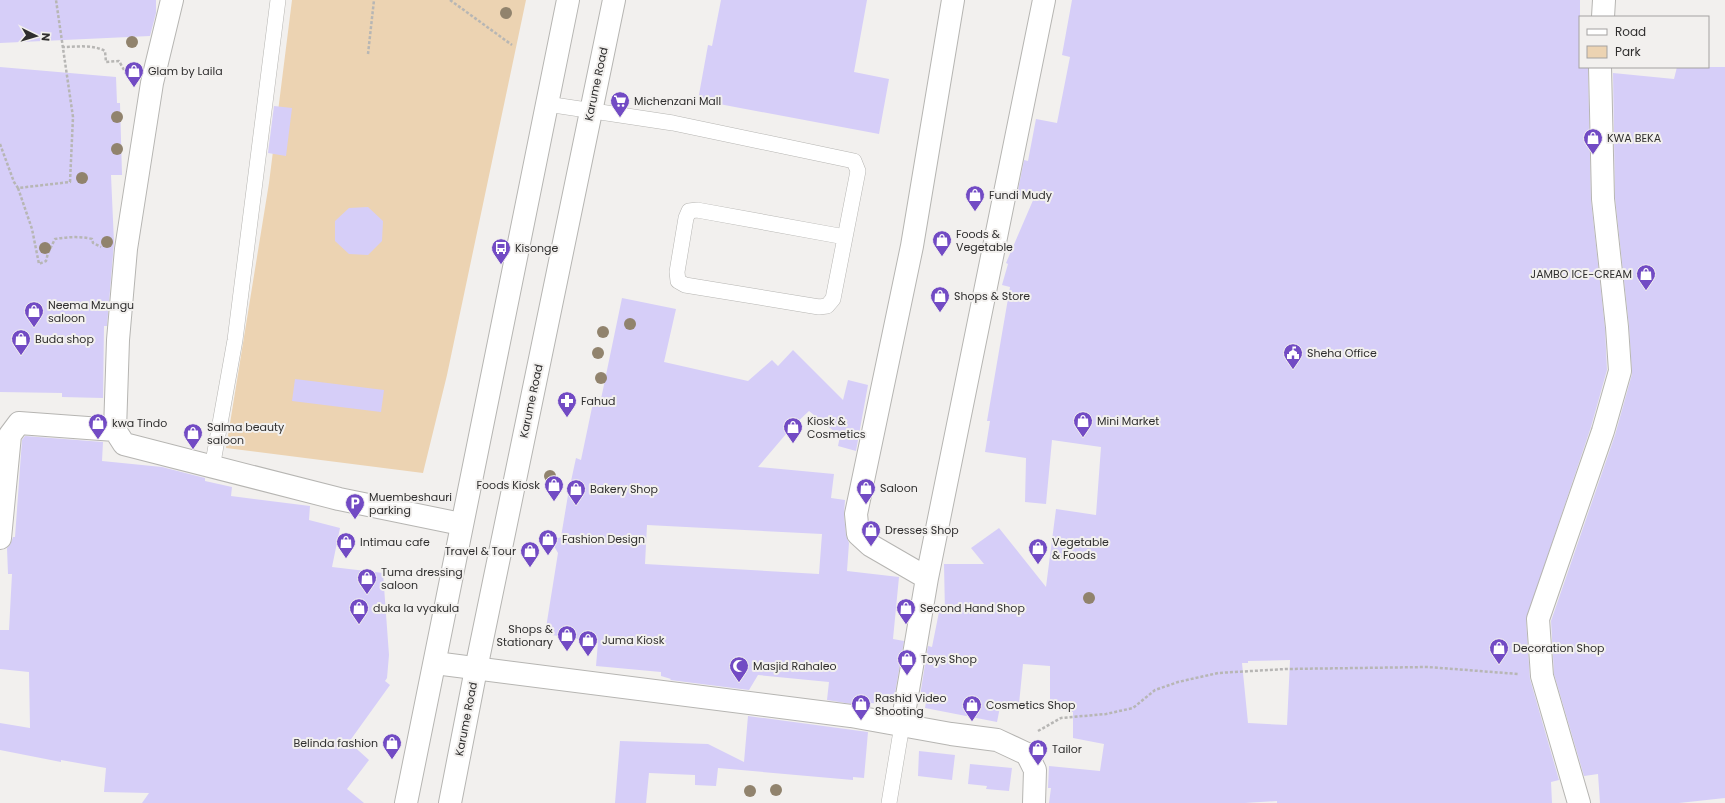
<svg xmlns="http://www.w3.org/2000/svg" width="1725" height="803" font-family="Poppins,sans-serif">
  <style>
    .green { fill: #ecd3b2 }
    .building { fill: #d6cef8; fill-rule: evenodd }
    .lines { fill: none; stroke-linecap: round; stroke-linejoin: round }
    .service-casing { stroke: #b6b5b2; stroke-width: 16 }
    .minor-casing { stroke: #b6b5b2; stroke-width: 24 }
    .primary-casing { stroke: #b6b5b2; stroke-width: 24 }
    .path { stroke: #b7b6b4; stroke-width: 2.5; stroke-dasharray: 3 2; stroke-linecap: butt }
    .service { stroke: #fff; stroke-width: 15 }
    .minor { stroke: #fff; stroke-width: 22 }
    .primary { stroke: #fff; stroke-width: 22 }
    .tree { fill: #91836d }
    .labels { text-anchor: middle; stroke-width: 4; stroke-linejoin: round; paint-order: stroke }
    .poi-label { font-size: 11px; fill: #2f2e2e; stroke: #f2f0ee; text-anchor: start }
    .street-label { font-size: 11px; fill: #2f2e2e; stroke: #f2f0ee }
  </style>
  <rect width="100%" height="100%" fill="#f2f0ee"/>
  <path class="green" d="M292,0H526L447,375L423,473L226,448L269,183Z"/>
  <path class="building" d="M0,0H156V13L150,36L0,43Z
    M721,0H867L854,72L889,79L879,134L698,100L708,45L712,46Z
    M1072,0H1580V67H1588L1591,200L1605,328L1607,370L1591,427L1526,620L1530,679L1559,780L1551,782L1552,803H1277V801L1245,803H1049L1051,788H1048L1049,766L1100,771L1104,744L1073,738V712L1050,709V666L1023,664L1019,704L1001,702L997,722L925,708L926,702H919L928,646L932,647L939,612L945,613L944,564H984L971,548L999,528L1046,587L1056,509L1096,515L1101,447L1052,440L1046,504L1025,502L1026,458L985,452L990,421H987L1010,287L1002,285L1008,264L1006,263L1034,198L1017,195L1024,160L1028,161L1036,119L1057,123L1070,57L1062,55ZM1290,660L1287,725L1248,723L1242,663H1248V661Z
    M0,67L116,77L117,103H120L122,175H111L114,243L107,326H104L103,398L62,397V393L0,392Z
    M1677,67H1725V798L1679,803H1600L1598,774L1584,776L1554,674L1551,621L1615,435L1632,374L1629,326L1615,198L1613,73L1674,79Z
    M274,106L292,108L286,156L268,153Z
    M368,207L383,221L382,241L368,255L349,254L335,241V221L349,208Z
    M622,298L676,309L664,362L748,381L772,360L778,366L793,350L843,400L848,380L868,385L856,451L838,446L840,436L809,411L792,427L758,467L834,474L831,498L845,500L844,515L846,535L849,543L847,571L899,577L893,639L904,641L894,699H884L883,704L871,703L870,707L827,700L829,682L758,675L749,690L670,680L671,679L661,676V672L596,666L598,642L545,634L558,553L551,541L561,537L568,495L576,458L581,460L594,398L601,399ZM647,525L822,534L819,574L645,564Z
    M295,379L384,390L381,412L292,401Z
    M25,436L103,442L102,461L162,467L205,478V481L232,487L231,496L310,506L309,520L340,528L332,567L383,573L389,655L387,678L385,681L390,685L349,742L369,760L347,789L364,803H142L149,793L104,792L106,768L61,760V762L0,750V723L30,728L29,672L0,669V630H9L12,574H8L7,548L10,545L13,537H15L22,440Z
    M748,716L868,732L864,778L853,777V780L718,768L716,786L695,785V775L649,773L646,803H615L620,741L708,744L744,762Z
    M919,751L955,755L952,780L918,776Z
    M970,764L1012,768L1009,791L986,789L987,786L968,784Z"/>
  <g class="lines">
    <g class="service-casing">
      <path id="service" d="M547,104L673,123L854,161L858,171L833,299L827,306L819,307L685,285L678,281L677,272L686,218L689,211L697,210L845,237
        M212,468L235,340L278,0
        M889,803L902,725"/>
    </g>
    <g class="minor-casing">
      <path id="minor" d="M172,0L152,83L126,249L118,340L115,430L124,444L339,499L461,524
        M1603,17L1604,0
        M0,538L10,435L19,423L115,430
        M927,578L870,545L858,534L856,514L912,246L953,0
        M435,663L851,716L951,734L997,740L1027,754L1035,770L1034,803
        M902,725L927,578L1044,0
        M1579,803L1542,676L1538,619L1603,431L1620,371L1617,327L1603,199L1600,67"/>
    </g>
    <g class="primary-casing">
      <path id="primary" d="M406,803L568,0
        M450,803L476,669L614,0"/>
    </g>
    <path class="path" d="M450,0L512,45
      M62,47C76,47 92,44 105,51L106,62L119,61L128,77
      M368,54L374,0
      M0,144L14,182L18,188L70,182L73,117L56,0
      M18,188L32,229L39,264L46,261L48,253L55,239C67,237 80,236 92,239L93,243L101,247
      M1038,731L1061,718L1106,714L1133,708L1155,690L1178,682L1218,673L1286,669L1428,667L1518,674"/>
    <use href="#service" class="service"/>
    <use href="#minor" class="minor"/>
    <use href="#primary" class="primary"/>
  </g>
  <g class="tree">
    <circle cx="506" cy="13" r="6"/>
    <circle cx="132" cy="42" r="6"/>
    <circle cx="117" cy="117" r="6"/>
    <circle cx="117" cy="149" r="6"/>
    <circle cx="82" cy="178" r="6"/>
    <circle cx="107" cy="242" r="6"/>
    <circle cx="45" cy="248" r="6"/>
    <circle cx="630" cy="324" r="6"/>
    <circle cx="603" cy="332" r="6"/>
    <circle cx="598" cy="353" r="6"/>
    <circle cx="601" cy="378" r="6"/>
    <circle cx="550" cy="476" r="6"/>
    <circle cx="1089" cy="598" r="6"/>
    <circle cx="776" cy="790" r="6"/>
    <circle cx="750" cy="791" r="6"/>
  </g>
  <defs>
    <g id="shop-pin" transform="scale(1)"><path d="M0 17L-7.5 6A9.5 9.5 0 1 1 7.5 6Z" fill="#724bc4" stroke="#f2f0ee"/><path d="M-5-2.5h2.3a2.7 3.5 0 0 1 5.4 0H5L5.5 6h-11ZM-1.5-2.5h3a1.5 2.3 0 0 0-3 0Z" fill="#fff"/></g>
    <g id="supermarket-pin" transform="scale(1)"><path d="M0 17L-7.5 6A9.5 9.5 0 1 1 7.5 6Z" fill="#724bc4" stroke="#f2f0ee"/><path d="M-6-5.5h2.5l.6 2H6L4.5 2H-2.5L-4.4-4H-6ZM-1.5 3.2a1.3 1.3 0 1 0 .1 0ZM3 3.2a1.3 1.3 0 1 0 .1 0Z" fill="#fff"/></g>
    <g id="bus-pin" transform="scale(1)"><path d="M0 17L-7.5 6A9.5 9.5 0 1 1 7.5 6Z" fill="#724bc4" stroke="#f2f0ee"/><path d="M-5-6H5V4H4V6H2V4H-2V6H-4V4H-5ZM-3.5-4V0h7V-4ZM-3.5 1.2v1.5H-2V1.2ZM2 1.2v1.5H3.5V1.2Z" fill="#fff"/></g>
    <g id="civic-pin" transform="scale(1)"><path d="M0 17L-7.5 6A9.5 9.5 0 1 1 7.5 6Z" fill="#724bc4" stroke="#f2f0ee"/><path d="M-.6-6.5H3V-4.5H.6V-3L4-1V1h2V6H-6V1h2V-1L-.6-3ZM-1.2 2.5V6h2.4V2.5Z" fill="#fff"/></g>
    <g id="pharmacy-pin" transform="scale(1)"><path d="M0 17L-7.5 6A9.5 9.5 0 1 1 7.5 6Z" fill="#724bc4" stroke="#f2f0ee"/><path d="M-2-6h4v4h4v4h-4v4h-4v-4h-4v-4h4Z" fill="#fff"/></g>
    <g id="parking-pin" transform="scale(1)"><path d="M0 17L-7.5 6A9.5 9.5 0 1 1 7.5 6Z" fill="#724bc4" stroke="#f2f0ee"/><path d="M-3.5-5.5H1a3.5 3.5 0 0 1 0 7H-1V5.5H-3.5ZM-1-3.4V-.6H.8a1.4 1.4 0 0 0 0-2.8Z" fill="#fff"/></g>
    <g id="mosque-pin" transform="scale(1)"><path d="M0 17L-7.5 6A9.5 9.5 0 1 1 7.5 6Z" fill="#724bc4" stroke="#f2f0ee"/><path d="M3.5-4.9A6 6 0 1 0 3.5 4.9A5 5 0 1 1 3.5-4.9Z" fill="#fff"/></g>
  </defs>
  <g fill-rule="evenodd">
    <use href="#shop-pin" x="134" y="71"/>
    <use href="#supermarket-pin" x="620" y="101"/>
    <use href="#shop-pin" x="1593" y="138"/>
    <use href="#shop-pin" x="975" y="195"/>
    <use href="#shop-pin" x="942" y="240"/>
    <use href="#bus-pin" x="501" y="248"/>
    <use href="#shop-pin" x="1646" y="274"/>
    <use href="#shop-pin" x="940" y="296"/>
    <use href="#shop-pin" x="34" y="311"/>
    <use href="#shop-pin" x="21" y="339"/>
    <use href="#civic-pin" x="1293" y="353"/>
    <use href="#pharmacy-pin" x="567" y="401"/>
    <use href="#shop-pin" x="1083" y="421"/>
    <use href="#shop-pin" x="98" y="423"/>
    <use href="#shop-pin" x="793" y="427"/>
    <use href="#shop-pin" x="193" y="433"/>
    <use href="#shop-pin" x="554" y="485"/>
    <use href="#shop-pin" x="866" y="488"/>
    <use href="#shop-pin" x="576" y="489"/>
    <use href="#parking-pin" x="355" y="503"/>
    <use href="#shop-pin" x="871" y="530"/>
    <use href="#shop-pin" x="548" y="539"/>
    <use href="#shop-pin" x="346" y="542"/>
    <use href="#shop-pin" x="1038" y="548"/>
    <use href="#shop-pin" x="530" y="551"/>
    <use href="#shop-pin" x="367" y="578"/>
    <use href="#shop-pin" x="359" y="608"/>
    <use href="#shop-pin" x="906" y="608"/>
    <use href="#shop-pin" x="567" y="635"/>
    <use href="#shop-pin" x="588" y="640"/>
    <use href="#shop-pin" x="1499" y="648"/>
    <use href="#shop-pin" x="907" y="659"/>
    <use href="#mosque-pin" x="739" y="666"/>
    <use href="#shop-pin" x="861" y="704"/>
    <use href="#shop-pin" x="972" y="705"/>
    <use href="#shop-pin" x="392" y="743"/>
    <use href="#shop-pin" x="1038" y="749"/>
  </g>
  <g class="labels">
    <g class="poi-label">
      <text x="148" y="75">Glam by Laila</text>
      <text x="634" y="105">Michenzani Mall</text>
      <text x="1607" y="142">KWA BEKA</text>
      <text x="989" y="199">Fundi Mudy</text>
      <text x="956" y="238">Foods &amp;<tspan x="956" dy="13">Vegetable</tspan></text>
      <text x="515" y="252">Kisonge</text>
      <text x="1632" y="278" text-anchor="end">JAMBO ICE-CREAM</text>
      <text x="954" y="300">Shops &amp; Store</text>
      <text x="48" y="309">Neema Mzungu<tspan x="48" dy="13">saloon</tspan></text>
      <text x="35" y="343">Buda shop</text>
      <text x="1307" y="357">Sheha Office</text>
      <text x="581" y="405">Fahud</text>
      <text x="807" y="425">Kiosk &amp;<tspan x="807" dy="13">Cosmetics</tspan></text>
      <text x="1097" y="425">Mini Market</text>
      <text x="112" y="427">kwa Tindo</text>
      <text x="207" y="431">Salma beauty<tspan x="207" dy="13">saloon</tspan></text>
      <text x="540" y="489" text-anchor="end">Foods Kiosk</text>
      <text x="880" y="492">Saloon</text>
      <text x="590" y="493">Bakery Shop</text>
      <text x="369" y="501">Muembeshauri<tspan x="369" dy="13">parking</tspan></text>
      <text x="885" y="534">Dresses Shop</text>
      <text x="562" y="543">Fashion Design</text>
      <text x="360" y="546">Intimau cafe</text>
      <text x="1052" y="546">Vegetable<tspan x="1052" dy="13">&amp; Foods</tspan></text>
      <text x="516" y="555" text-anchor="end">Travel &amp; Tour</text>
      <text x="381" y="576">Tuma dressing<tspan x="381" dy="13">saloon</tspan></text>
      <text x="373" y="612">duka la vyakula</text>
      <text x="920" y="612">Second Hand Shop</text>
      <text x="553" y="633" text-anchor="end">Shops &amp;<tspan x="553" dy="13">Stationary</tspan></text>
      <text x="602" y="644">Juma Kiosk</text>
      <text x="1513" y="652">Decoration Shop</text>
      <text x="921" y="663">Toys Shop</text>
      <text x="753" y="670">Masjid Rahaleo</text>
      <text x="875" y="702">Rashid Video<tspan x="875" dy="13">Shooting</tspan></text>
      <text x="986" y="709">Cosmetics Shop</text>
      <text x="378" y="747" text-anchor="end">Belinda fashion</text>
      <text x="1052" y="753">Tailor</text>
    </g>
    <g class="street-label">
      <text transform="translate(596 84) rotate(-78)" y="4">Karume Road</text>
      <text transform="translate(531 401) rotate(-78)" y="4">Karume Road</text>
      <text transform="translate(466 719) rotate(-79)" y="4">Karume Road</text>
    </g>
  </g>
  <rect x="1579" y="16" width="130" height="52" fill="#f2f0ee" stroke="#a4a2a1"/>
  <rect x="1587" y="29" width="20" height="6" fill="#ffffff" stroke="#a4a2a1"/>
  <text x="1615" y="36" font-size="12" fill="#2f2e2e">Road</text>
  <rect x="1587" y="46" width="20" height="12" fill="#ecd3b2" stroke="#a4a2a1"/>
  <text x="1615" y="56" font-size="12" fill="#2f2e2e">Park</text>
  <g transform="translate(36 36) rotate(95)" stroke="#f2f0ee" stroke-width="3" paint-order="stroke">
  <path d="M0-3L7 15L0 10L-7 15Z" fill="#2f2e2e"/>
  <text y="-6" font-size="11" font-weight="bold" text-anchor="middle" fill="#2f2e2e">N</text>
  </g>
</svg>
